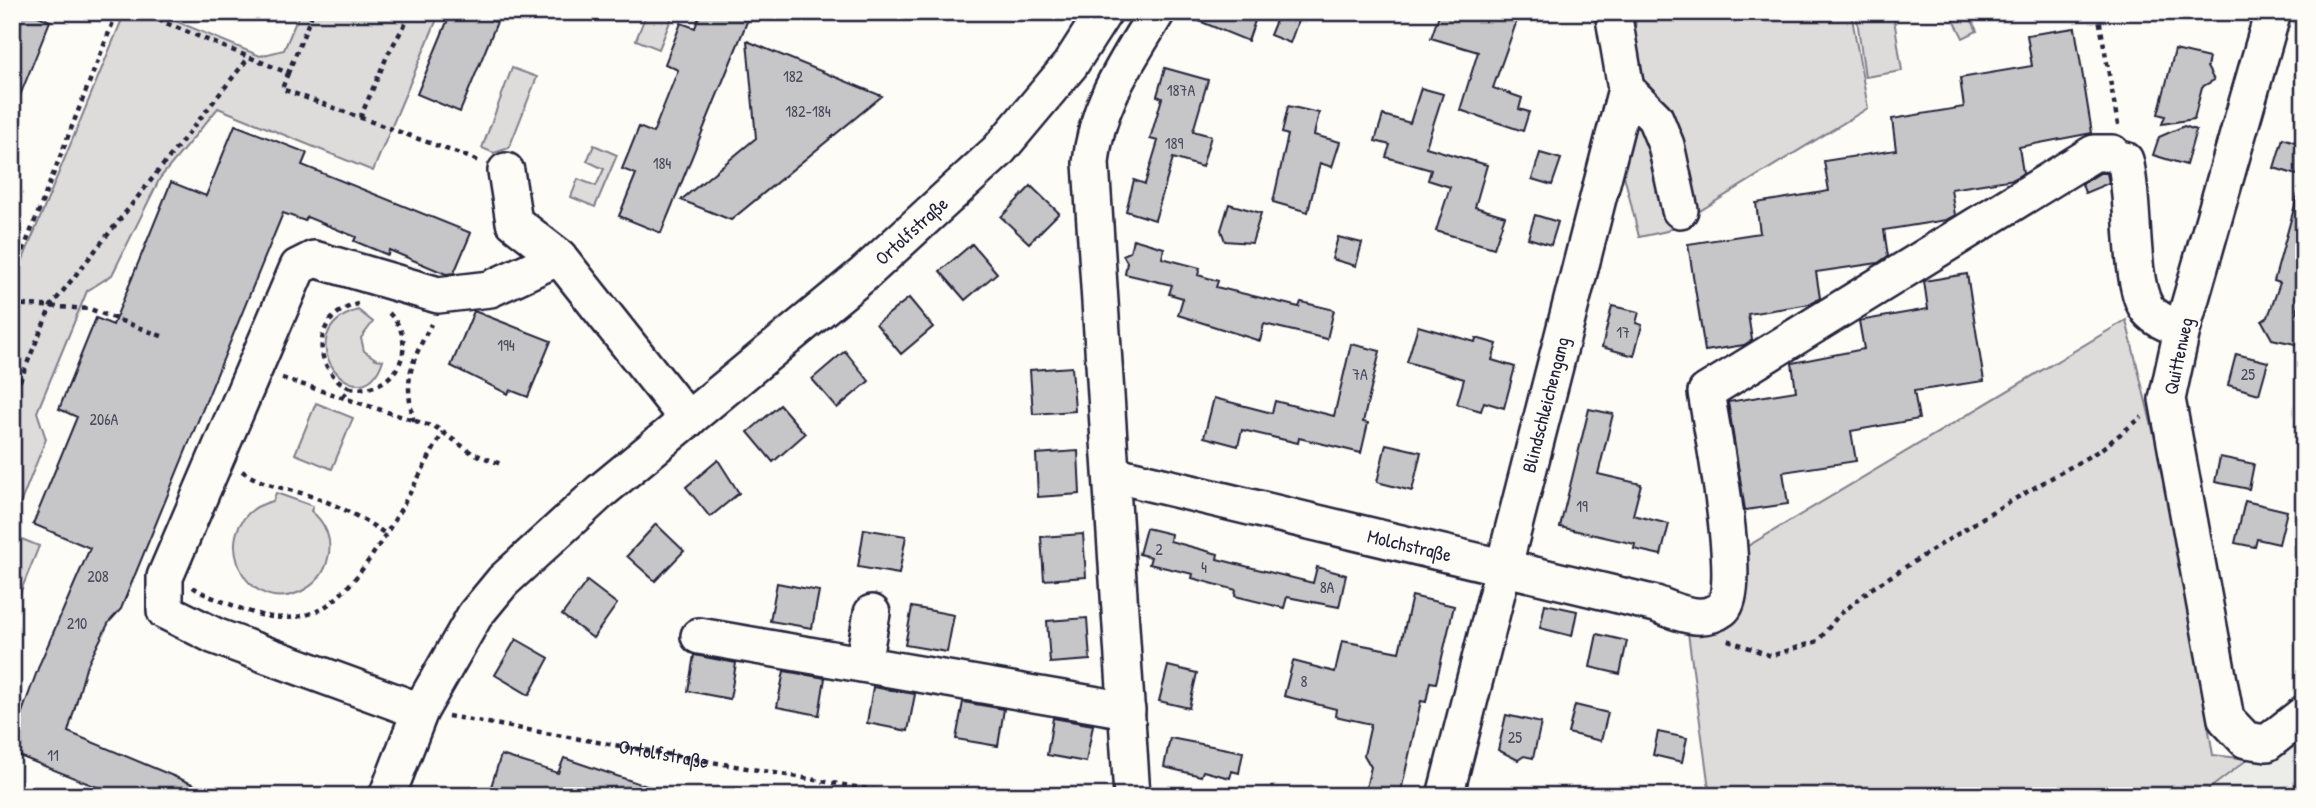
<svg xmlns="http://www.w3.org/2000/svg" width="2316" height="808" font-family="'Patrick Hand',sans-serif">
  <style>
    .built { fill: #ecece9 }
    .green { fill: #dddcdb; stroke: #807f8b; stroke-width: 2 }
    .building { fill: #c6c6c8; stroke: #22223b; stroke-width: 2 }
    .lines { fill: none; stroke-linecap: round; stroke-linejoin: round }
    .minor-casing { stroke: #22223b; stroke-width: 40 }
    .path { stroke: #22223b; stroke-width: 4.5; stroke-dasharray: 5 5; stroke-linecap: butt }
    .minor { stroke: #fdfcf7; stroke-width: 35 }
    .labels { text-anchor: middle; stroke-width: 5; stroke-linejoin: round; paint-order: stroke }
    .number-label { font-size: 16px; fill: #4b4b5e }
    .street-label { font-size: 19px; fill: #22223b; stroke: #fdfcf7 }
  </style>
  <rect width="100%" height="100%" fill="#fdfcf7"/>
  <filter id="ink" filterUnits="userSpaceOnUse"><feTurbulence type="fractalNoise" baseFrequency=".0143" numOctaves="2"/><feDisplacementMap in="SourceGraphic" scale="14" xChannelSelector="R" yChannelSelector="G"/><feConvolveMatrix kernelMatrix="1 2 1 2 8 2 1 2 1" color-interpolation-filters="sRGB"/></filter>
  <g filter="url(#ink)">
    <path class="built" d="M2304,719V796H2202Z"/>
    <path class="green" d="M125,12H154L260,56L284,50L300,12H440L373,171L218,108L160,178L112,275L87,291L37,412L46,439L12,524V286Z
      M656,12H674L659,49L636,40L645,17Z
      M1656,12H1851L1868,108L1667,231L1639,237L1624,175L1636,17Z
      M1856,12H1893L1902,71L1865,77Z
      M1950,12H1968L1977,31L1963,38Z
      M512,68L537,77L509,148L494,153L482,148Z
      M594,145L617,155L595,207L571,197L578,179L596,186L604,169L587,161Z
      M358,310L373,322L361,338L364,351L376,359L383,360C361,428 282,333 358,310Z
      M2126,320L2154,435L2168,441L2206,676L2202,689L2213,755L2248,759L2200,796H1710L1688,633L1729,623L1743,549Z
      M316,403L353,418L332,469L295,454Z
      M276,493L313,506L311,511C325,522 333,540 328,558C325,573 316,584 302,591C240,621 203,517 273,501Z
      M12,535L39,546L12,613Z"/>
    <path class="building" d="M12,12H29L50,21L13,113Z
      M451,12H496L492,21L497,22L460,112L417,94Z
      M701,12H751L661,233L619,216L636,174L622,169L639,127L653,133L678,70L665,64L681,23L695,28Z
      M1177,12H1258L1248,41Z
      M1440,12H1520L1493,88L1522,98L1519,109L1529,112L1523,131L1460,110L1478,52L1431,38Z
      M1279,13L1298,21L1290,43L1270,35Z
      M2075,28L2092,133L2019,147L2023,173L2014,179L1951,189L1955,215L1946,220L1884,230L1888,256L1878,263L1816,272L1820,298L1810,304L1748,314L1752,340L1744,345L1705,351L1688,244L1760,233L1756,203L1829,191L1824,161L1896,150L1892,119L1964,107L1960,78L2032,66L2027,35Z
      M747,41L882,96L731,220L681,200L756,138Z
      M2175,50L2209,58L2207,67L2214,80L2202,87L2194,119L2162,124L2165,116L2158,114Z
      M1165,68L1208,80L1193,131L1211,136L1202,167L1173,158L1155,220L1126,211L1134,180L1145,184L1158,141L1150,139L1162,98L1157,96Z
      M1421,88L1443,94L1426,147L1487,165L1475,207L1505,216L1494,248L1436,231L1450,187L1428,180L1431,170L1386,157L1390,145L1375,141L1383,115L1410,123Z
      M1288,106L1319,113L1314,135L1340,142L1332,167L1320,163L1308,212L1273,202L1288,135L1282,133Z
      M235,125L307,153L302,165L471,233L454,273L446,274L389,250L388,255L354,241L356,237L307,217L305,221L283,213L121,609L109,622L86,668L68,732L221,796H119L12,753V740L40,663L90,548L33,524L77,417L59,409L96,318L113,325L171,182L206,196Z
      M2184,126L2196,130L2186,165L2153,155L2159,137Z
      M2283,138L2304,145V177L2274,168Z
      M1540,153L1561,159L1552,185L1532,179Z
      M2100,173H2107L2109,183L2085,193L2082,184Z
      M1031,186L1059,213L1029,243L1001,217Z
      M2298,194L2304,195V289L2297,312L2304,314V346L2272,339L2262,321L2268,317L2280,283L2274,281Z
      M1229,204L1261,213L1252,243L1225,241L1221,230Z
      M1535,215L1558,222L1551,245L1528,238Z
      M1338,237L1362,243L1356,266L1332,259Z
      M1133,239L1164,248L1162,258L1200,268L1198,275L1218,281L1216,287L1299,307L1301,302L1334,310L1327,339L1264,324L1260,341L1178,315L1183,298L1169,294L1172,285L1125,274L1127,262L1123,255L1130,252Z
      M972,244L997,273L965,300L940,271Z
      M1967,274L1984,381L1914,391L1919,419L1851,431L1856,461L1783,472L1788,504L1745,510L1728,402L1796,391L1792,363L1864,349L1859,321L1928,309L1924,281Z
      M909,298L933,327L901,354L876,324Z
      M1612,306L1639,312L1636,323L1642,325L1634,356L1602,347Z
      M474,311L551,341L528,397L510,390L508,394L451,366Z
      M1418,326L1475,342L1476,338L1497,344L1492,360L1515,367L1504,408L1484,402L1481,411L1457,404L1464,379L1407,362Z
      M1351,344L1380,351L1363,422L1368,423L1361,453L1299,438L1298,443L1242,430L1238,446L1204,437L1214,398L1272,413L1275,401L1334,416Z
      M845,351L869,381L837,408L812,379Z
      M2236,354L2268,362L2259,394L2228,385Z
      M1072,367L1075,411L1033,414L1030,370Z
      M780,405L805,434L773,462L748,432Z
      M1589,409L1613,414L1598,474L1641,484L1633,515L1669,524L1661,555L1634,549L1635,544L1560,527Z
      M1386,444L1421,452L1412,491L1377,482Z
      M1078,451L1080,494L1038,497L1036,454Z
      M2220,457L2254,464L2249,489L2215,482Z
      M718,460L739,493L710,517L686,487Z
      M2245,501L2287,511L2279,544L2257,539L2255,547L2235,543Z
      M656,524L684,551L655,581L627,556Z
      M1146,528L1171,534L1170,541L1218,554L1217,559L1313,583L1317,567L1346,575L1339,607L1287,597L1284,608L1235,596L1236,590L1192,578L1193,574L1149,564L1151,557L1139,554Z
      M864,529L906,536L899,574L858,567Z
      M1083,534L1086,577L1044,580L1041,537Z
      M587,581L617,604L593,638L562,615Z
      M777,583L819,591L812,628L770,621Z
      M1412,596L1454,606L1436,683L1430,682L1426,702L1421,701L1400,796H1364L1371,767L1364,755L1371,724L1335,716L1336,709L1284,696L1293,661L1335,672L1342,641L1399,652Z
      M1545,604L1577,611L1572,636L1540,628Z
      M912,607L954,615L947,652L905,645Z
      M1087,618L1090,660L1050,663L1047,621Z
      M1597,634L1627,641L1620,674L1590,667Z
      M516,639L549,658L529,695L495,675Z
      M694,655L736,663L730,699L688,691Z
      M1168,666L1197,673L1189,708L1159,701Z
      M784,671L825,678L819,715L777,707Z
      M873,687L915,694L908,731L867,723Z
      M963,702L1004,709L998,746L956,739Z
      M1575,705L1608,713L1601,741L1568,733Z
      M1506,715L1541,723L1533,758L1524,756L1518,760L1498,750Z
      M1053,718L1093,725L1086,762L1047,755Z
      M1658,732L1687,738L1682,762L1653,755Z
      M1170,738L1243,752L1239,773L1232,771L1230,778L1203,771L1201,776L1164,767Z
      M501,755L558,773L564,758L661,791V796H506L490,790Z"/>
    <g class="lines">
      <g class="minor-casing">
        <g id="minor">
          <path d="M2273,12L2182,330L2167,399L2226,719L2246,740L2267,743L2304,714"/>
          <path d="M1626,89L1655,118L1666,145L1680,210"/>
          <path d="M2125,160C2135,199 2129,279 2146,307C2153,319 2169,324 2182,330"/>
          <path d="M506,171L514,222L559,257L688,420"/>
          <path id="s2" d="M1112,474L1656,604C1676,612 1702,624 1722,609C1745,592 1711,425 1706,392L2094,153H2112"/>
          <path d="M699,636L1127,710"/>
          <path d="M863,664L872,613"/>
          <path d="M420,711L215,636L165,611V577L298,267L314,259L438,295L490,289L559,257"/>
          <path id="s3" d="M387,796L420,711L475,615L503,581L600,492L864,274L998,151L1070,65L1104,12"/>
          <path d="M1132,796L1091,163C1096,104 1127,62 1157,12"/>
          <path id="s4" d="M1445,796L1626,89L1613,12"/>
        </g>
      </g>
      <g class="path">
        <path d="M139,12L288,73L313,12"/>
        <path d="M2098,12L2118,125"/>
        <path d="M288,73L282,89L479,161"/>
        <path d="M360,118L388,54L412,12"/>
        <path d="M12,279L117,12"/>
        <path d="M12,304L90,309L164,337"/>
        <path d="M282,378L437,428L472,453L501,464"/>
        <path d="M350,388C309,368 313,314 358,304"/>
        <path d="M343,396L350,388C396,395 422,344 388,312"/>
        <path d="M12,400L51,306L249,57"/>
        <path d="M414,422C403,377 411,364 431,324"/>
        <path d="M242,471C262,485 285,488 308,495C336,504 362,518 386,534"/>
        <path d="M193,587C205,596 223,601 237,607C263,618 292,623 319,610C365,588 417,478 443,432"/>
        <path d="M1728,640L1771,656L1818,641L1838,616L1871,589L1992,512L2100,450L2142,417"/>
        <path id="s1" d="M448,716L907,796"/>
      </g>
      <use href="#minor" class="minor"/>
    </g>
  </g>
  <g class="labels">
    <g class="number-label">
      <text x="793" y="82">182</text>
      <text x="1181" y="96">187A</text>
      <text x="808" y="117">182-184</text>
      <text x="1174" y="149">189</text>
      <text x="662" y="169">184</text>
      <text x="1623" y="338">17</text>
      <text x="506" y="351">194</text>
      <text x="1360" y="380">7A</text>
      <text x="2248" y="380">25</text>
      <text x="104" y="425">206A</text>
      <text x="1582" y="512">19</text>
      <text x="1159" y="555">2</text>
      <text x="1204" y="573">4</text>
      <text x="98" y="582">208</text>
      <text x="1327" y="593">8A</text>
      <text x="77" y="629">210</text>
      <text x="1304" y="687">8</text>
      <text x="1515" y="743">25</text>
      <text x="53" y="761">11</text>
    </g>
    <g class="street-label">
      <text dy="7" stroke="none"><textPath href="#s3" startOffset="784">Ortolfstraße</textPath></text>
      <text transform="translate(2178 356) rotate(-78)" y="7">Quittenweg</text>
      <text dy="7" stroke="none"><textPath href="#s4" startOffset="404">Blindschleichengang</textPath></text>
      <text dy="7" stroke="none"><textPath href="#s2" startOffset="306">Molchstraße</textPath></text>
      <text dy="7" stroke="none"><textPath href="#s1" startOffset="219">Ortolfstraße</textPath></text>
    </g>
  </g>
  <rect width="2316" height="808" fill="none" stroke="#fdfcf7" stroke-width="42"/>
  <rect x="21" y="21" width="2274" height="766" fill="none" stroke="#22223b" stroke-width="2.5" filter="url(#ink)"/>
</svg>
